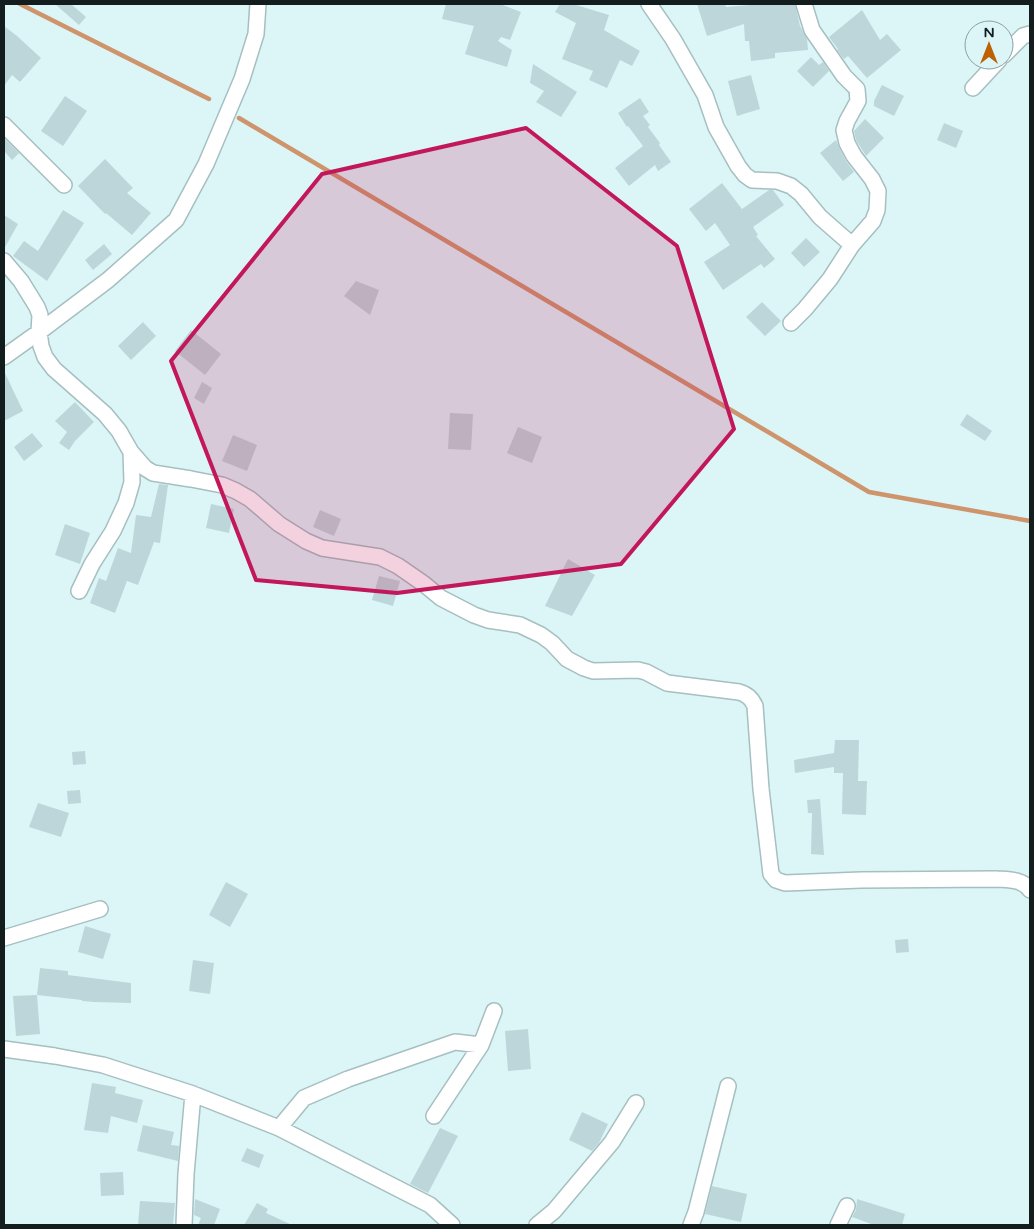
<svg xmlns="http://www.w3.org/2000/svg" width="1034" height="1229" font-family="'Varela Round',sans-serif">
  <style>
    .lines { fill: none; stroke-linecap: round; stroke-linejoin: round }
    .stream { stroke: #ce946b; stroke-width: 4.5 }
    .building { fill: #bdd6d9 }
    .minor-casing { stroke: #a6bfc1; stroke-width: 18 }
    .minor { stroke: #fff; stroke-width: 15 }
    .marked { fill: #c2185b; fill-opacity: 0.2; stroke: #c2185b; stroke-width: 4; stroke-linejoin: round }
  </style>
  <rect width="100%" height="100%" fill="#dcf6f8"/>
  <g class="lines">
    <path class="stream" d="M20,4L209,99
      M239,118L869,492L1030,521"/>
  </g>
  <path class="building" d="M55,4H71L86,17L79,25Z
    M446,4H500L521,12L510,40L501,37L498,41L512,50L507,67L465,54L474,26L442,19Z
    M560,4H573L609,15L604,30L640,51L632,66L620,60L607,88L589,80L593,71L562,59L576,23L555,12Z
    M697,4H725L726,7L762,4H795L800,26L807,39L808,50L775,53V58L751,61L749,41H745L744,24L707,36Z
    M862,10L880,40L887,34L901,50L867,78L848,56L844,59L837,50L838,49L829,37Z
    M4,26L17,36L41,58L20,82L12,75L4,86Z
    M811,57L819,65L823,62L829,71L813,87L797,71Z
    M533,64L577,92L561,117L536,102L544,91L530,83Z
    M751,75L760,109L737,116L728,81Z
    M882,85L904,96L894,116L874,106V101Z
    M65,96L87,111L63,146L41,131Z
    M640,98L649,112L643,116L650,125L648,127L660,143L659,145L671,162L658,171L655,165L629,186L615,168L643,146L628,126L627,127L618,113Z
    M865,119L884,138L866,156L856,140L854,131Z
    M944,123L963,131L956,148L937,140Z
    M4,138L19,153L12,160L4,151Z
    M836,140L839,147L846,161L854,172L843,181L820,153Z
    M105,159L133,188L127,193L151,213L132,235L106,213L105,214L78,186Z
    M722,183L742,209L769,190H773L784,205L753,227L758,235L756,236L775,259L764,268L761,264L723,290L704,262L730,245L715,223L706,231L689,209Z
    M63,210L84,223L47,281L13,256L24,241L38,251Z
    M4,215L18,224L4,249Z
    M806,238L820,252L804,267L791,253Z
    M104,244L112,254L93,270L85,260Z
    M356,281L379,290L370,315L344,296Z
    M762,302L781,321L765,336L746,317Z
    M143,322L156,336L131,360L118,346Z
    M191,330L221,354L205,375L175,351Z
    M4,371L23,411L4,421Z
    M202,382L212,388L204,404L194,398Z
    M75,402L94,422L75,441L69,450L59,443L67,432L55,421Z
    M450,413L473,414L471,450L448,449Z
    M967,414L992,431L985,441L960,425Z
    M518,427L542,437L532,463L507,453Z
    M32,433L43,446L24,461L14,447Z
    M233,435L257,445L247,471L222,461Z
    M159,484L168,485L160,543L154,542L138,585L127,581L115,613L90,603L99,578L106,581L118,548L131,553L136,515L151,517Z
    M211,504L234,509L229,533L206,528Z
    M320,510L341,519L334,536L313,527Z
    M65,524L90,533L80,564L55,555Z
    M568,559L595,575L572,616L545,606Z
    M379,576L400,581L393,606L372,600Z
    M835,740H859L858,781H867L866,815L842,814L843,773H834V767L795,773L794,760L834,753Z
    M85,751L86,764L73,765L72,752Z
    M80,790L81,803L68,804L67,791Z
    M820,799L824,855L811,854L812,813H808L807,800Z
    M38,803L69,813L61,837L29,827Z
    M226,882L248,894L230,927L209,915Z
    M85,926L111,934L103,959L78,952Z
    M908,939L909,952L896,953L895,940Z
    M193,960L214,963L210,994L189,991Z
    M40,968L68,971V975L131,983V1003L94,1002L82,1001V1000L37,995Z
    M37,995L40,1034L16,1036L13,996Z
    M528,1029L531,1069L508,1071L505,1031Z
    M92,1083L116,1087L115,1093L143,1100L137,1123L111,1116L108,1133L84,1130Z
    M582,1112L608,1124L599,1143L592,1151L569,1140Z
    M143,1125L174,1132L171,1145L179,1146L178,1161L137,1151Z
    M440,1128L458,1136L428,1193L410,1184Z
    M247,1148L264,1155L259,1168L241,1161Z
    M123,1172L124,1195L101,1196L100,1173Z
    M712,1186L747,1194L741,1222L705,1214Z
    M195,1199L220,1209L214,1225H198L201,1218L194,1215Z
    M857,1199L905,1214L902,1225H874L852,1217L856,1210Z
    M140,1201L175,1203L173,1225H138Z
    M257,1203L268,1209L266,1213L292,1225H244Z"/>
  <g class="lines">
    <g class="minor-casing">
      <path id="minor" d="M649,4L673,39L705,95L716,127L738,166L745,175L752,180L777,181L791,186L801,194L820,217L852,245
        M1004,55L1023,36L1030,34
        M973,88L999,60
        M4,125L64,185
        M4,261L21,281L37,307L40,315L39,332L41,346L45,357L54,369L105,414L119,431L131,452L145,468L153,473L191,479L222,485L236,491L250,499L279,524L306,541L322,548L380,557L398,566L424,584L441,598L474,615L488,620L520,625L541,635L552,643L567,659L584,668L593,671L638,670L646,672L667,683L739,692C747,694 752,699 755,706L761,789L771,874L776,880L785,883L861,880L996,879C1009,880 1023,879 1030,890
        M791,323L805,309L830,279L852,245L873,221L877,210L878,191L872,179L854,156L847,143L844,130L847,121L858,101L857,89L844,76L812,30L804,4
        M4,357L39,332L108,280L176,220L206,164L242,79L256,34L258,4
        M79,591L92,564L113,531L126,503L132,482L131,452
        M4,938L100,909
        M4,1049L55,1056L103,1065L193,1094L279,1128L430,1205L452,1225
        M434,1116L481,1045L494,1011
        M279,1128L304,1098L348,1079L455,1042L481,1045
        M184,1225L186,1174L193,1094
        M537,1225L554,1211L612,1142L636,1103
        M691,1225L696,1212L728,1086
        M838,1225L847,1206"/>
    </g>
    <use href="#minor" class="minor"/>
  </g>
  <path class="marked" d="M526,128L677,246L734,429L621,564L397,593L256,580L171,361L322,174Z"/>
  <rect width="1034" height="1229" fill="none" stroke="#131d1e" stroke-width="10"/>
  <g transform="translate(989 45)"><circle r="24" fill="#dcf6f8" stroke="#8c9fa1"/>
  <path d="M0-4L9 19L0 12L-9 19Z" fill="#bc6203"/>
  <text y="-8" font-size="14" font-weight="bold" text-anchor="middle" fill="#131d1e">N</text>
  </g>
</svg>
